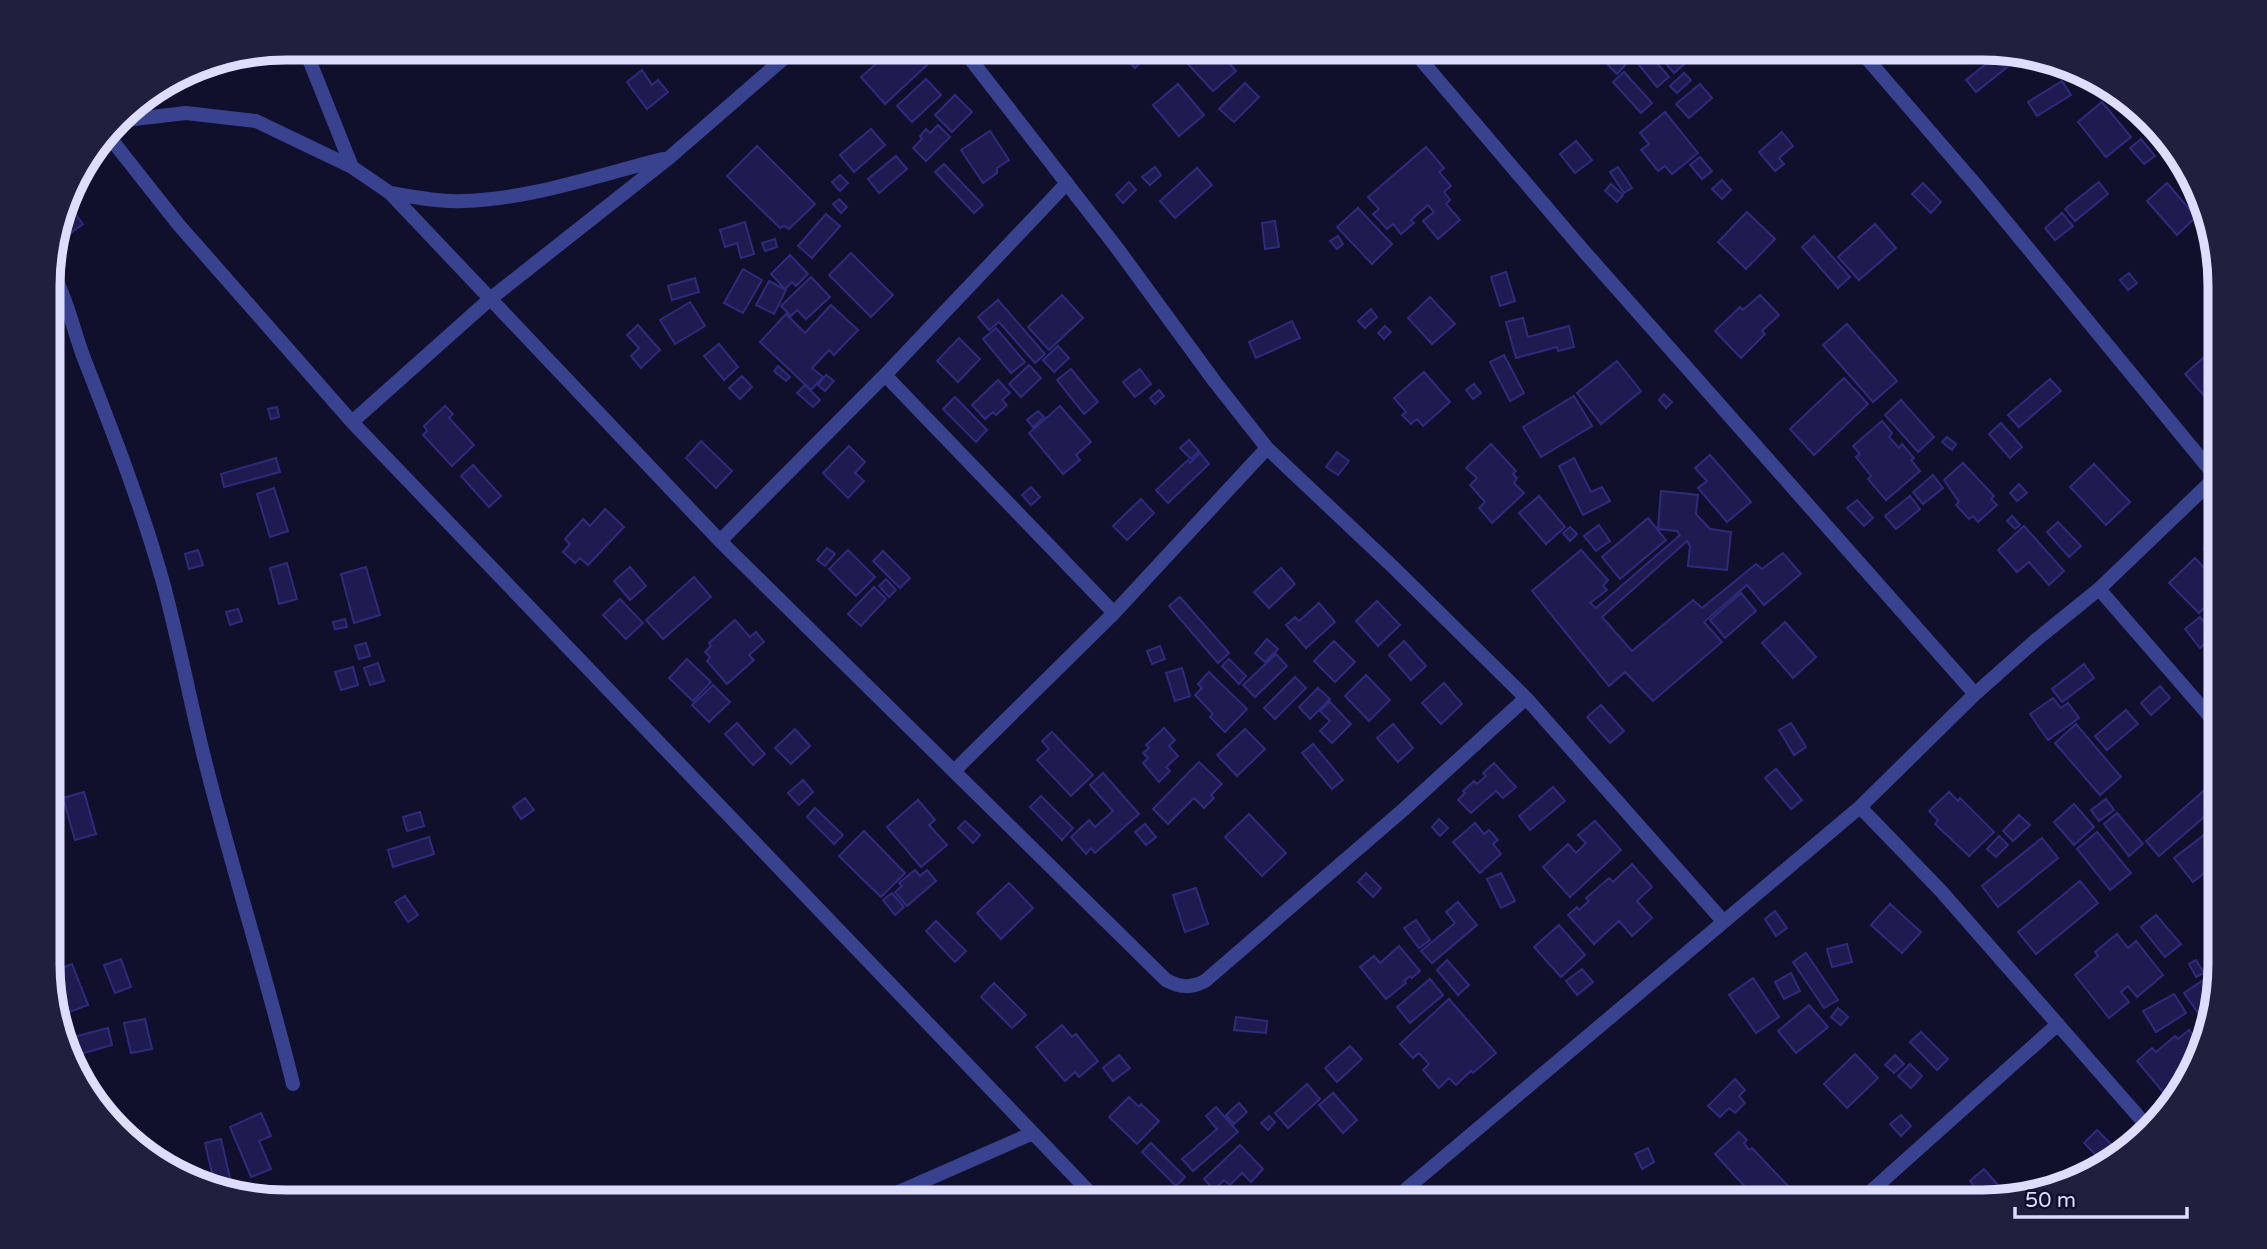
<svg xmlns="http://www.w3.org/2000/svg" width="2267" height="1249" font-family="'Varela Round',sans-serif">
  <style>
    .building { fill: #1d1b4f; stroke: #2f2b7c; stroke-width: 2 }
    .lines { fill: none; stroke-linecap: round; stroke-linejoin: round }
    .street { stroke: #38428e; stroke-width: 14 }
    .rim { fill: none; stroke: #dcddff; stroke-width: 9 }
  </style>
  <rect width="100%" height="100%" fill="#10102d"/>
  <path class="building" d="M881,47H910L927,65L885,104L861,77L879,61L873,55Z
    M1115,47H1139L1147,56L1135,68Z
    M1164,47H1184L1172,57Z
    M1207,47H1215L1236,71L1213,91L1188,64Z
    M1675,47H1696L1699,51L1674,73L1662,59Z
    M1646,50L1669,77L1657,87L1634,59Z
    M2001,52L2020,57L1976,92L1966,80Z
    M1618,55L1627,63L1617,74L1608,65Z
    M642,70L652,85L658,80L668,92L647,109L627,82Z
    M1624,72L1652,103L1641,113L1613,82Z
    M1684,73L1691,80L1677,93L1670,86Z
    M926,79L941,95L912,122L897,106Z
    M2062,81L2071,95L2037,116L2028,102Z
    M1245,83L1259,97L1234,122L1219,109Z
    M1178,84L1204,115L1179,136L1153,105Z
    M1700,84L1712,98L1689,118L1676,104Z
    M955,95L972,112L952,132L935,115Z
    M2102,102L2131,137L2106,157L2078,122Z
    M1665,112L1698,153L1672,174L1665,166L1658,171L1641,150L1649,144L1640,133Z
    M938,125L950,137L926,161L913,148L922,139L920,136L926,129L930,133Z
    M871,129L885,145L854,172L840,155Z
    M990,131L1009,160L997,168V173L983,183L961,150Z
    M1782,132L1793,146L1779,158L1784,164L1775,171L1759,152Z
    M2162,138L2169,146L2161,153L2154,145Z
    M2141,139L2155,156L2144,164L2130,148Z
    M1576,141L1592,160L1575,173L1560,154Z
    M757,146L815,204L789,229L784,226L780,228L727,176Z
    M1426,147L1444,168L1439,172L1451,186L1444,192L1450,200L1446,204L1460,220L1438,239L1423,221L1434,212L1428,205L1411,220L1414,223L1401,234L1393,224L1387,229L1373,214L1379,209L1368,197Z
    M896,156L907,169L879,193L868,179Z
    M1700,157L1712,171L1702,179L1690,165Z
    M944,164L983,205L974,213L935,172Z
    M1155,167L1161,175L1150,185L1142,177Z
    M1618,167L1632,188L1624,193L1610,172Z
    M1197,168L1212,185L1175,218L1160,201Z
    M840,175L848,183L840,191L832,182Z
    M1722,180L1731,190L1722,199L1712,189Z
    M1129,182L1136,190L1123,203L1116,195Z
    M2099,182L2108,194L2075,221L2065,209Z
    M1923,183L1941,202L1931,213L1912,194Z
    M2167,183L2196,217L2177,235L2147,201Z
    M1611,184L1623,195L1617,202L1605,191Z
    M839,199L847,207L841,213L833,204Z
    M70,207L83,224L68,235L59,223L62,214Z
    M1358,208L1392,244L1372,264L1337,227Z
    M1747,212L1775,239L1746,269L1718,242Z
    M2062,213L2073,226L2055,240L2045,228Z
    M826,214L840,226L812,258L798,246Z
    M1275,221L1279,247L1265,249L1262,223Z
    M745,222L754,254L741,258L737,243L725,247L720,230Z
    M1875,224L1896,248L1859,280L1838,257Z
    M1338,236L1343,244L1337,249L1330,241Z
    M1814,236L1850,277L1838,288L1802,247Z
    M775,239L777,247L765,251L762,243Z
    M851,253L893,295L871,317L829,275Z
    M790,255L808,274L796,286L792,282L785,289L771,274Z
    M743,269L762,280L743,313L724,303Z
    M1506,272L1515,301L1500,306L1491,277Z
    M2129,273L2137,283L2128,290L2120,280Z
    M811,277L830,297L806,319L797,310L791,316L781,306Z
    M695,278L699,292L672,300L668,286Z
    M769,281L786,290L774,314L756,305Z
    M1062,295L1083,318L1049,350L1028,327Z
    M1760,295L1779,315L1762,331L1765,334L1741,358L1715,331L1740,307L1743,310Z
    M1430,297L1455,324L1432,344L1408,318Z
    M998,300L1045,354L1035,363L999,322L989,330L978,317Z
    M690,302L705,326L675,344L660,320Z
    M831,305L858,330L834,355L829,350L812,368L823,377L811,390L760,342L786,314L805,333Z
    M1371,309L1377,317L1365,328L1358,321Z
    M1523,318L1528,337L1569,326L1574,347L1558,351L1557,347L1516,358L1506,322Z
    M1292,321L1300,338L1256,358L1249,342Z
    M1847,324L1897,381L1873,402L1823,345Z
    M638,325L660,350L641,368L631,356L639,348L627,335Z
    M1385,326L1391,332L1384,339L1378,333Z
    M996,328L1025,362L1011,373L983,339Z
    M959,338L980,359L958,382L937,361Z
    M719,344L738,367L724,380L704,356Z
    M2219,344V384L2216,387L2219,390L2208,400L2185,374Z
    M1058,346L1069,358L1054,372L1043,360Z
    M1504,355L1524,393L1510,401L1490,362Z
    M1617,361L1641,391L1601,424L1577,393Z
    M1029,365L1041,378L1021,397L1009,384Z
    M778,366L790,377L786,381L774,371Z
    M1071,369L1098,402L1084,414L1057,380Z
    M1140,369L1151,384L1135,397L1123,382Z
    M1424,372L1450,402L1423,426L1417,419L1411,424L1402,415L1406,412L1394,398Z
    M826,375L834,381L825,391L818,385Z
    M742,376L752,387L740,399L729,388Z
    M1844,378L1868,404L1814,455L1790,429Z
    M2050,379L2061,391L2019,427L2008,415Z
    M998,380L1010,393L1002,400L1007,405L996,415L993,412L985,419L972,405Z
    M1474,384L1481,393L1473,399L1466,390Z
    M805,385L820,400L813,407L797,393Z
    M1159,390L1164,396L1155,404L1150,398Z
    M1664,394L1672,402L1666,408L1659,400Z
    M1574,396L1592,426L1541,457L1523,427Z
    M955,397L987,430L976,442L943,409Z
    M1901,400L1934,437L1918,452L1885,415Z
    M445,406L453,414L449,418L474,445L452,466L423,435L427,431L424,426Z
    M1060,406L1091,442L1076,455L1080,460L1063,474L1029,433Z
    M277,407L279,417L271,419L268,409Z
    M1038,411L1044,417L1033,427L1027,420Z
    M1882,421L1892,433L1889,437L1899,448L1902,444L1914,458L1911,460L1920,471L1886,500L1868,479L1871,476L1856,457L1860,454L1853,446Z
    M2001,423L2022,447L2010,458L1989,434Z
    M1947,437L1956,444L1952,450L1942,442Z
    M1189,440L1199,451L1191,459L1180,448Z
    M701,441L732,471L716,488L686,458Z
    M1491,444L1516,471L1513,474L1517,478L1514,483L1524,493L1492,523L1479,508L1485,502L1470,485L1477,478L1466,468Z
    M849,446L865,462L855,473L864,481L848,498L823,473Z
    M1337,452L1349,461L1338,475L1326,467Z
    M1200,453L1209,464L1168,503L1156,490L1188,460L1190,463Z
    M1710,455L1751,502L1727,522L1698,488L1707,481L1695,468Z
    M276,458L280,472L224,487L221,474Z
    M1574,458L1591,492L1602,487L1610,501L1583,515L1559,466Z
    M1963,463L1994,496L1991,499L1997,505L1978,522L1973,516L1969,519L1956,505L1959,502L1944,480Z
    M2094,464L2130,502L2106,525L2070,487Z
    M473,465L501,496L489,507L461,476Z
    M1933,475L1943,488L1923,504L1913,492Z
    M2019,484L2027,493L2017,501L2010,493Z
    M1031,487L1040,497L1031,505L1022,495Z
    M274,488L288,531L270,537L257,494Z
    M1661,491L1698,495L1696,514L1710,529L1731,532L1727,570L1688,566L1690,546L1687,541L1602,617L1632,651L1693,600L1702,608L1756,564L1762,569L1783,553L1801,574L1764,605L1747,585L1704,622L1722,642L1653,701L1625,672L1609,686L1532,591L1581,550L1608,580L1603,586L1607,590L1590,603L1596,608L1680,535L1677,531L1658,529Z
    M1539,496L1565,527L1546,544L1519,513Z
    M1910,496L1920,509L1896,529L1885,516Z
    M1141,499L1154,513L1127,540L1113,526Z
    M1857,500L1873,518L1864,526L1847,508Z
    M605,509L624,527L588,565L580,558L575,563L563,552L570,544L565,539L583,519L590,526Z
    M2012,516L2020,525L2015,529L2007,521Z
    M1648,518L1666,540L1620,579L1602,557Z
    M2058,522L2081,546L2069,557L2047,532Z
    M1599,525L1610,541L1596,551L1584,536Z
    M2024,526L2064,571L2049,585L2029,562L2017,572L1998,550Z
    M1570,527L1577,534L1570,541L1563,533Z
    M2219,534V599L2214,604L2211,601L2199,613L2169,583L2195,558L2206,570L2216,560L2204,549Z
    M827,548L835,554L825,566L817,560Z
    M198,550L203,565L189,569L185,554Z
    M848,550L875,577L856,596L829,569Z
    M883,551L910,578L900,588L873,561Z
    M287,563L297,599L279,604L270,568Z
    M366,567L380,615L354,623L341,574Z
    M630,567L646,586L630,600L614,581Z
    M1281,568L1295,584L1269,608L1254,592Z
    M694,577L711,597L663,639L646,620Z
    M886,579L896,590L889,597L879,586Z
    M874,587L886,599L861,626L848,614Z
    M1741,593L1756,611L1725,638L1710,620Z
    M1180,597L1229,653L1218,663L1169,606Z
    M620,599L643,623L626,639L603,615Z
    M1377,601L1400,625L1378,646L1356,621Z
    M1319,603L1335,622L1306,648L1286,625L1295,617L1299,621Z
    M2219,608V632L2200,648L2185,629L2200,617L2203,621Z
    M238,609L242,621L230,625L226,612Z
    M345,619L347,627L335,629L333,622Z
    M735,620L750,637L756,632L764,642L749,655L754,660L727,684L707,661L710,657L705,652L711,646L709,643Z
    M1785,622L1816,657L1793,678L1762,643Z
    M1267,639L1278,649L1265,662L1255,653Z
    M1334,641L1355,662L1335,682L1314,661Z
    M1404,641L1426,666L1411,680L1389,655Z
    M366,643L370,656L359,659L355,646Z
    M1160,646L1165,659L1152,664L1147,651Z
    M1276,654L1287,666L1255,697L1243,685Z
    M687,659L711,682L693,701L669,678Z
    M1229,659L1246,676L1239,684L1222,666Z
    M378,663L384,681L370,685L364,668Z
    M2084,664L2094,678L2062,702L2052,689Z
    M353,667L358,685L341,690L335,672Z
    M1182,668L1190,696L1175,701L1166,673Z
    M1209,672L1247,709L1225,732L1210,717L1213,714L1195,695L1202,688L1198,684Z
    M1366,675L1390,700L1369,721L1345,696Z
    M1295,677L1306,688L1275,719L1264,708Z
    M1444,683L1462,704L1441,724L1422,703Z
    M713,685L730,702L709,722L692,705Z
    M2160,686L2170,698L2151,715L2141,703Z
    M1318,688L1330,699L1310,719L1299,707Z
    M2053,698L2061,708L2068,703L2079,718L2048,740L2030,714Z
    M1330,702L1351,724L1332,743L1320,731L1330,721L1320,711Z
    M1601,705L1624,731L1610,743L1587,717Z
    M2126,710L2138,724L2107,750L2095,736Z
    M737,723L765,754L753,765L725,734Z
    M1791,723L1806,747L1794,755L1779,730Z
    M1393,724L1413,748L1398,762L1377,738Z
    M2076,724L2121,777L2100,795L2055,743Z
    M1164,728L1175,740L1169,746L1178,756L1166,767L1170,771L1159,782L1143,763L1148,758L1143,753L1149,748L1146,745Z
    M795,729L810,746L791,764L775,748Z
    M1245,729L1265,749L1237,776L1217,755Z
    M1052,732L1093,775L1071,796L1037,760L1049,749L1042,741Z
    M1313,744L1343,780L1332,789L1302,753Z
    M1199,762L1222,784L1211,795L1214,798L1204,808L1194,798L1168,824L1153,809Z
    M1494,763L1516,787L1503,798L1496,791L1471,813L1458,800L1465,793L1463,791L1474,781L1477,784L1486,776L1483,773Z
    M1776,769L1802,800L1791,809L1765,778Z
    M2219,772V796L2207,784Z
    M1103,773L1139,814L1095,853L1091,848L1086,854L1071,837L1089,820L1095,827L1113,811L1090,785Z
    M803,780L813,792L799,805L788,793Z
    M1553,787L1565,801L1530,830L1519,816Z
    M2207,788L2219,804L2159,856L2146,841Z
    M84,792L96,834L75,840L63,798Z
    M1949,792L1958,801L1960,798L1994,832L1969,856L1935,824L1938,820L1929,811Z
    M1041,796L1073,828L1062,840L1030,807Z
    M525,798L534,810L521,819L513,807Z
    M2106,799L2114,810L2099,821L2091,810Z
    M918,800L935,820L929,825L947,845L921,867L887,827Z
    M2074,804L2094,827L2074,845L2054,822Z
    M815,808L843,835L834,844L807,817Z
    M420,812L424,826L407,831L403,817Z
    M2117,813L2143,844L2129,856L2104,824Z
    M1249,814L1286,853L1262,876L1225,837Z
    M2019,815L2030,825L2013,841L2003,831Z
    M1439,819L1448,828L1440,836L1432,827Z
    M965,821L980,835L973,843L958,828Z
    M1595,821L1621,850L1570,897L1543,867L1568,844L1576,853L1586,843L1578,835Z
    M1475,823L1484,834L1489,830L1498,840L1493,844L1501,854L1480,873L1453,842Z
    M1145,824L1156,837L1146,845L1135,832Z
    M864,831L905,873L881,897L839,856Z
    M2097,832L2131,873L2110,890L2077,849Z
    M2204,835L2215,849L2219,845V886L2207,871L2193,882L2174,858Z
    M1999,836L2008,845L1996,857L1987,849Z
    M429,837L434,854L393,867L388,850Z
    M2042,838L2058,858L1998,907L1982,886Z
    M1632,864L1652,887L1637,901L1652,918L1632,936L1619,921L1594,944L1568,915L1577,907L1579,910L1589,901L1586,898L1609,878L1613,882Z
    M915,870L920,876L927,870L936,881L907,906L895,892L902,886L899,883Z
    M1366,873L1381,888L1373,897L1358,882Z
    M1501,873L1515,901L1501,908L1487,879Z
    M2080,881L2098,903L2036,954L2018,932Z
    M1009,883L1033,908L1001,939L977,913Z
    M1196,888L1208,924L1185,932L1173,895Z
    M892,893L904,907L895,915L883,900Z
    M405,896L418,915L408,922L395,902Z
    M1458,902L1477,925L1432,963L1421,951L1455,923L1446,912Z
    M1890,904L1921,932L1902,953L1871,925Z
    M1775,911L1787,928L1776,936L1765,919Z
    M2156,915L2181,944L2165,957L2141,927Z
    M1416,920L1430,940L1419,948L1404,928Z
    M936,921L966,951L955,962L926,931Z
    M1559,925L1585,955L1561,977L1534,947Z
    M2117,934L2128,948L2136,941L2163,975L2137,997L2128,986L2121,992L2129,1002L2109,1018L2075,975L2098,956L2095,952Z
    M1847,944L1852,962L1832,967L1827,949Z
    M1399,946L1420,971L1412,978L1410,976L1404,981L1406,983L1386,999L1360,967L1374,956L1380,963Z
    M1806,953L1838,1000L1824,1008L1793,962Z
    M121,959L131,987L115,993L104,965Z
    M1447,960L1469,985L1458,995L1437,970Z
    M2196,960L2204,973L2196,977L2189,964Z
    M72,964L88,1005L67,1013L51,972Z
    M1582,969L1593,982L1577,995L1566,981Z
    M1791,973L1800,991L1784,999L1775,982Z
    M2208,977L2216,990L2206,1024L2184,993Z
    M1753,978L1779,1017L1756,1033L1729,995Z
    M1430,979L1443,995L1410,1023L1397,1007Z
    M994,983L1026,1015L1012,1028L981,997Z
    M2174,994L2186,1013L2156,1032L2143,1011Z
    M1449,999L1496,1053L1473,1073L1471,1071L1456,1085L1449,1078L1439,1088L1423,1070L1429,1064L1419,1053L1413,1058L1400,1044Z
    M1809,1005L1828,1027L1796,1053L1778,1031Z
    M1838,1008L1848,1017L1841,1025L1831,1017Z
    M1236,1017L1267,1021L1266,1033L1234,1030Z
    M145,1019L152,1049L131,1053L124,1023Z
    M1062,1025L1072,1037L1076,1034L1098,1061L1079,1077L1075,1072L1065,1081L1036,1047Z
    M108,1028L112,1045L73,1056L66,1039Z
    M2189,1030L2200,1044L2192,1068L2163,1092L2137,1061L2152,1048L2156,1052L2175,1036L2178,1039Z
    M1921,1032L1948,1059L1937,1070L1910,1042Z
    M1350,1046L1362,1059L1337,1082L1325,1068Z
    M1855,1054L1878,1078L1847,1108L1824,1084Z
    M1119,1055L1130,1068L1113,1081L1103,1068Z
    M1895,1055L1904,1064L1894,1073L1885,1065Z
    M1910,1064L1922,1076L1911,1088L1898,1076Z
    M1735,1079L1745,1090L1739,1096L1745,1103L1735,1113L1729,1108L1720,1117L1708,1106Z
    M1307,1084L1320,1099L1288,1128L1275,1113Z
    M1333,1093L1357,1120L1343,1133L1319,1105Z
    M1129,1097L1139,1107L1141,1104L1159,1121L1137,1144L1109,1117Z
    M1239,1103L1247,1112L1234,1124L1226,1115Z
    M1216,1107L1238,1132L1193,1171L1182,1159L1217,1129L1206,1116Z
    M261,1113L271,1136L259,1141L271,1169L251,1177L230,1127Z
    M1901,1115L1911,1126L1901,1136L1890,1124Z
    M1269,1116L1275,1122L1268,1130L1261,1123Z
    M2097,1130L2113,1146L2100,1159L2084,1143Z
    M1739,1132L1747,1140L1744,1143L1749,1150L1752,1148L1789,1187L1785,1191L1794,1201H1758L1715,1154Z
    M221,1139L230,1178L214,1182L205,1143Z
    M1151,1143L1185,1177L1176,1186L1142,1152Z
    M1240,1145L1263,1169L1251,1182L1242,1173L1230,1185L1224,1180L1214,1190L1204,1179Z
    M1648,1148L1654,1162L1642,1169L1635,1154Z
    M2087,1166L2092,1172L2070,1179Z
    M1984,1169L2009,1198L1986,1201L1970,1181Z"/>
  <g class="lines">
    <path class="street" d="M304,47L352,167
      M961,47L1117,248L1215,382L1267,448L1392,566L1526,698L1723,921
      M1410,47L1582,249L1975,694
      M1857,47L1976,185L2216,477
      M117,121L186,113L256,121L352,167L390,193L720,541L1166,980C1181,988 1191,988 1205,981L1403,810L1526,698
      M107,134L178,224L352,422L1099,1202
      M390,193C414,197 439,202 464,201C531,199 598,175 663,159
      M49,267C67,296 73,330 85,361C114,435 143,510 164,586C179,643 190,700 204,757C231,866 266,974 293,1084
      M885,375L1114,613
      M352,422L490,299L670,157L797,47
      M720,541L885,375L1067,183
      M2099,589L2219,727
      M955,770L1114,613L1267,448
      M1860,807L1941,891L2146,1125
      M1392,1201L1860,807L1975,694L2036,640L2099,589L2219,474
      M1860,1201L2058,1024
      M876,1202L1033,1133"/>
  </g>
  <path d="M0 0H2267V1249H0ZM286 60H1982A226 226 0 0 1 2208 286V964A226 226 0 0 1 1982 1190H286A226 226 0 0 1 60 964V286A226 226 0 0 1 286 60Z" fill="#20203e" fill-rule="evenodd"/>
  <path class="rim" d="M286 60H1982A226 226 0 0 1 2208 286V964A226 226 0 0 1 1982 1190H286A226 226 0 0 1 60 964V286A226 226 0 0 1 286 60Z"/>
  <path d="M2015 1207v10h172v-10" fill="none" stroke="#dcddff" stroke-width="3.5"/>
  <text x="2025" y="1207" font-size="21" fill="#dcddff" stroke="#10102d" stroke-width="5" paint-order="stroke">50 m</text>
</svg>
